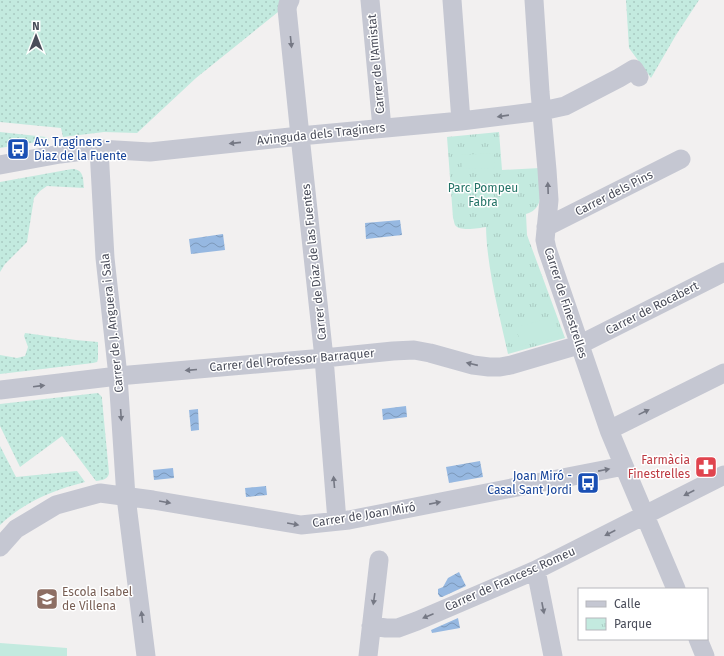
<svg xmlns="http://www.w3.org/2000/svg" width="724" height="656" font-family="'Fira Sans',sans-serif">
  <style>
    .grass { fill: url(#grass-dots) }
    .park { fill: url(#park-tufts) }
    .pitch { fill: #c3eadf }
    .water { fill: url(#water-waves) }
    .lines { fill: none; stroke-linecap: round; stroke-linejoin: round }
    .minor { stroke: #c5c7d2; stroke-width: 19 }
    .oneway { fill: #757884 }
    .labels { text-anchor: middle; stroke-width: 3; stroke-linejoin: round; paint-order: stroke }
    .street-label { font-size: 12px; fill: #4a4d5a; stroke: #fff }
    .transit-label { font-size: 12px; fill: #164399; stroke: #fff; text-anchor: start }
    .park-label { font-size: 12px; fill: #237366; stroke: #fff }
    .health-label { font-size: 12px; fill: #be3a42; stroke: #fff; text-anchor: end }
    .education-label { font-size: 12px; fill: #785e54; stroke: #fff; text-anchor: start }
  </style>
  <defs>
    <pattern id="grass-dots" width="8" height="8" patternUnits="userSpaceOnUse"><rect width="8" height="8" fill="#c3eadf"/><path d="M2 2h.1M6 6h.1" fill="none" stroke="#a9cac2" stroke-width="1.8" stroke-linecap="round"/></pattern>
    <pattern id="park-tufts" width="24" height="20" patternUnits="userSpaceOnUse"><rect width="24" height="20" fill="#c3eadf"/><path d="M3 7l-1-3M5 7V3M7 7l1-3M15 17l-1-3M17 17v-4M19 17l1-3" fill="none" stroke="#a9cac2"/></pattern>
    <pattern id="water-waves" width="16" height="10" patternUnits="userSpaceOnUse"><rect width="16" height="10" fill="#96b8e1"/><path d="M0 5q4-4 8 0t8 0" fill="none" stroke="#7c98b9"/></pattern>
  </defs>
  <rect width="100%" height="100%" fill="#f2f0f0"/>
  <path class="grass" d="M0,0H290L288,4L196,78L137,133L104,132L63,137L61,128L0,122Z
    M626,0H699L676,35L651,78L629,48Z
    M0,132L46,137L48,138L49,140L0,148Z
    M72,169C84,169 83,179 84,188L47,186L40,191L34,198L27,242L5,264L0,272V182Z
    M25,333L76,340L98,342V359L97,362L93,363L0,374V355L17,358L25,356L28,347L24,336Z
    M98,393L102,397V399L109,473C108,480 102,480 96,481L62,436L20,467L0,426V404Z
    M0,446L16,477L77,471L85,482C53,490 24,502 0,525Z"/>
  <path class="park" d="M499,132L502,170L540,168C540,179 544,201 535,209C532,212 529,213 526,214L527,235L565,338L508,354C499,313 487,269 486,227C479,228 460,232 455,225C454,223 454,220 453,218L447,137Z"/>
  <path class="pitch" d="M494,153L495,168L462,169L461,155Z
    M555,317L559,336L521,346L516,327Z
    M0,643L67,648V656H0Z"/>
  <path class="water" d="M400,220L402,235L366,239L365,223Z
    M223,234L225,250L191,254L189,239Z
    M406,406L407,417L383,420L382,409Z
    M198,409L199,430L191,431L189,410Z
    M480,461L483,477L449,483L446,467Z
    M173,468L174,478L154,480L153,470Z
    M266,486L267,495L246,497L245,488Z
    M459,572L466,586L442,597H440L438,594V589L443,587L448,578Z
    M458,618L460,628L432,633L431,630Z"/>
  <g class="lines">
    <path class="minor" d="M290,0L288,4L287,9L300,136L324,358L337,521
      M370,0L382,128
      M452,0L461,121
      M534,0L540,92L547,170L549,200L545,240L547,249L609,430L624,466L676,589
      M99,149L105,258L118,376L126,497L146,656
      M0,165L60,154L99,149L150,152L300,136L461,121L542,111L565,106L619,78L634,69L639,77
      M546,227L681,159
      M0,390L118,376L324,358L393,351L414,350L430,353L473,365L489,367H500L511,365L579,345L724,272
      M609,430L724,373
      M0,547L16,529L56,505L100,493L153,500L301,525L349,520L624,466
      M536,570L553,656
      M371,626L386,628H398L417,621L536,570L724,475
      M698,639L705,656
      M368,656L379,560"/>
  </g>
  <defs><path id="oneway-solid" d="M-6-.8H1V-3.2L6.5 0L1 3.2V.8H-6Z"/></defs>
  <g class="oneway">
    <use href="#oneway-solid" transform="translate(291 42) rotate(84)"/>
    <use href="#oneway-solid" transform="translate(503 116) rotate(172)"/>
    <use href="#oneway-solid" transform="translate(235 143) rotate(174)"/>
    <use href="#oneway-solid" transform="translate(548 188) rotate(-92)"/>
    <use href="#oneway-solid" transform="translate(472 364) rotate(-167)"/>
    <use href="#oneway-solid" transform="translate(191 370) rotate(175)"/>
    <use href="#oneway-solid" transform="translate(39 386) rotate(-7)"/>
    <use href="#oneway-solid" transform="translate(644 412) rotate(-26)"/>
    <use href="#oneway-solid" transform="translate(121 415) rotate(86)"/>
    <use href="#oneway-solid" transform="translate(604 470) rotate(-11)"/>
    <use href="#oneway-solid" transform="translate(334 482) rotate(-95)"/>
    <use href="#oneway-solid" transform="translate(689 493) rotate(153)"/>
    <use href="#oneway-solid" transform="translate(165 502) rotate(10)"/>
    <use href="#oneway-solid" transform="translate(435 503) rotate(-11)"/>
    <use href="#oneway-solid" transform="translate(293 524) rotate(10)"/>
    <use href="#oneway-solid" transform="translate(610 533) rotate(153)"/>
    <use href="#oneway-solid" transform="translate(374 599) rotate(98)"/>
    <use href="#oneway-solid" transform="translate(543 608) rotate(79)"/>
    <use href="#oneway-solid" transform="translate(428 616) rotate(157)"/>
    <use href="#oneway-solid" transform="translate(142 617) rotate(-97)"/>
  </g>
  <defs>
    <g id="bus-square" transform="scale(1.15)"><rect x="-9" y="-9" width="18" height="18" rx="4" fill="#1a4fb4" stroke="#fff"/><path d="M-5-6H5V4H4V6H2V4H-2V6H-4V4H-5ZM-3.5-4V0h7V-4ZM-3.5 1.2v1.5H-2V1.2ZM2 1.2v1.5H3.5V1.2Z" fill="#fff"/></g>
    <g id="pharmacy-square" transform="scale(1.15)"><rect x="-9" y="-9" width="18" height="18" rx="4" fill="#e0444e" stroke="#fff"/><path d="M-2-6h4v4h4v4h-4v4h-4v-4h-4v-4h4Z" fill="#fff"/></g>
    <g id="school-square" transform="scale(1.15)"><rect x="-9" y="-9" width="18" height="18" rx="4" fill="#8d6e63" stroke="#fff"/><path d="M0-5L7-2L0 1L-7-2ZM-4 1L0 2.5L4 1V4Q0 6-4 4Z" fill="#fff"/></g>
  </defs>
  <g fill-rule="evenodd">
    <use href="#bus-square" x="18" y="149"/>
    <use href="#pharmacy-square" x="706" y="467"/>
    <use href="#bus-square" x="588" y="483"/>
    <use href="#school-square" x="47" y="599"/>
  </g>
  <g class="labels">
    <g class="street-label">
      <text transform="translate(376 64) rotate(-95)" y="4">Carrer de l'Amistat</text>
      <text transform="translate(321 134) rotate(-6)" y="4">Avinguda dels Traginers</text>
      <text transform="translate(614 193) rotate(-27)" y="4">Carrer dels Pins</text>
      <text transform="translate(314 262) rotate(-96)" y="4">Carrer de Díaz de las Fuentes</text>
      <text transform="translate(566 303) rotate(72)" y="4">Carrer de Finestrelles</text>
      <text transform="translate(652 308) rotate(-27)" y="4">Carrer de Rocabert</text>
      <text transform="translate(112 323) rotate(-96)" y="4">Carrer de J. Anguera i Sala</text>
      <text transform="translate(292 360) rotate(-5)" y="4">Carrer del Professor Barraquer</text>
      <text transform="translate(364 515) rotate(-9)" y="4">Carrer de Joan Miró</text>
      <text transform="translate(510 579) rotate(-24)" y="4">Carrer de Francesc Romeu</text>
    </g>
    <g class="transit-label">
      <text x="34" y="146">Av. Traginers -<tspan x="34" dy="14">Diaz de la Fuente</tspan></text>
      <text x="572" y="480" text-anchor="end">Joan Miró -<tspan x="572" dy="14">Casal Sant Jordi</tspan></text>
    </g>
    <g class="park-label">
      <text x="483" y="192">Parc Pompeu<tspan x="483" dy="14">Fabra</tspan></text>
    </g>
    <g class="health-label">
      <text x="690" y="464">Farmàcia<tspan x="690" dy="14">Finestrelles</tspan></text>
    </g>
    <g class="education-label">
      <text x="62" y="596">Escola Isabel<tspan x="62" dy="14">de Villena</tspan></text>
    </g>
  </g>
  <rect x="578" y="588" width="130" height="52" fill="#ffffff" stroke="#b7b8bd"/>
  <rect x="586" y="601" width="20" height="6" fill="#c5c7d2" stroke="#b7b8bd"/>
  <text x="614" y="608" font-size="12" fill="#4a4d5a">Calle</text>
  <rect x="586" y="618" width="20" height="12" fill="url(#park-tufts)" stroke="#b7b8bd"/>
  <text x="614" y="628" font-size="12" fill="#4a4d5a">Parque</text>
  <g transform="translate(36 36)" stroke="#ffffff" stroke-width="3" paint-order="stroke">
  <path d="M0-3L7 15L0 10L-7 15Z" fill="#4a4d5a"/>
  <text y="-6" font-size="11" font-weight="bold" text-anchor="middle" fill="#4a4d5a">N</text>
  </g>
</svg>
